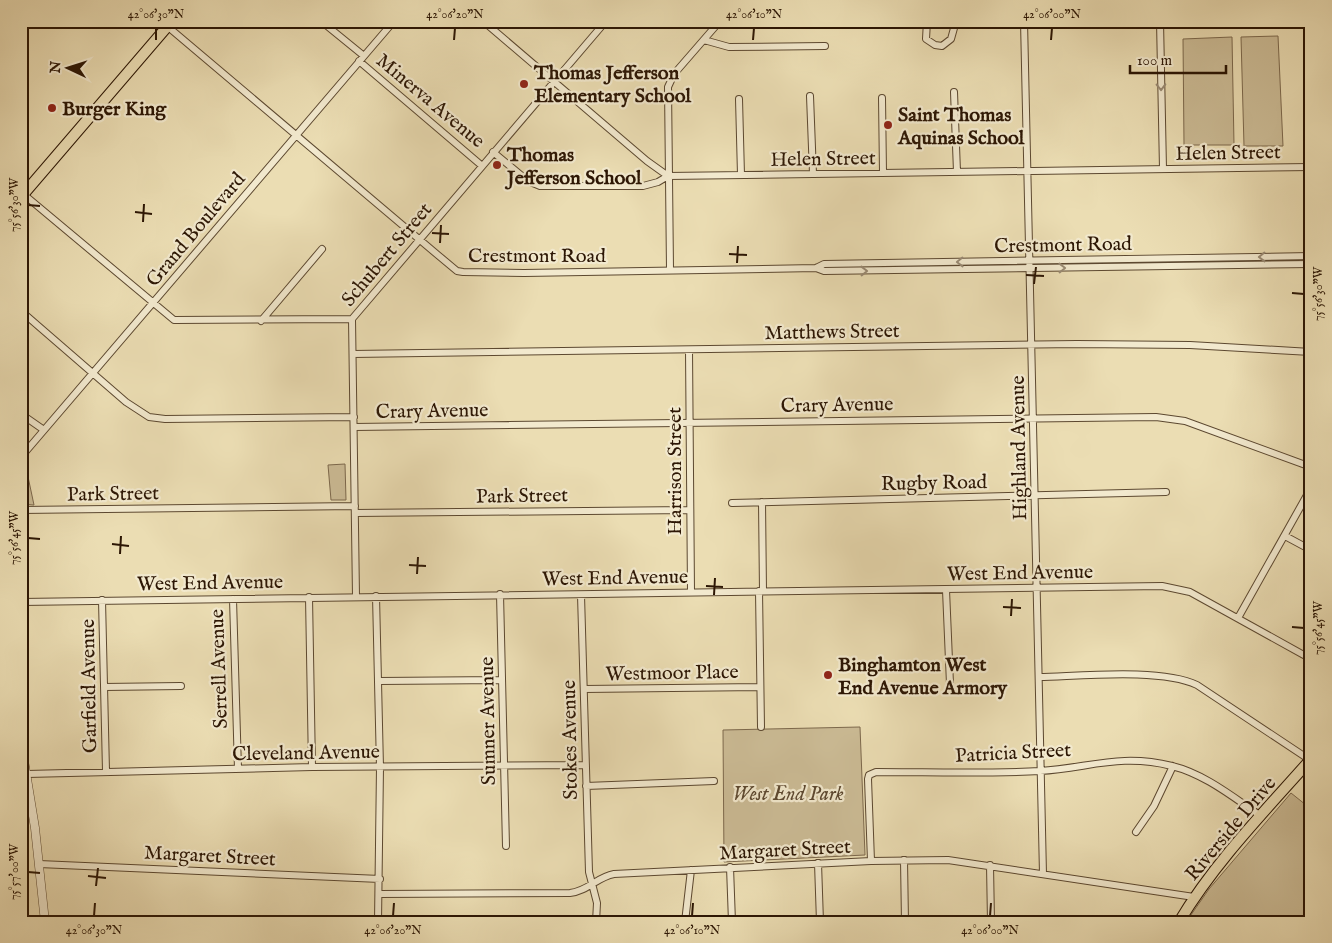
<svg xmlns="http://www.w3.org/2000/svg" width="1332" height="943" font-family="'IM FELL English',serif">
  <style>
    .green { fill: #cbbb95; stroke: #7c684c }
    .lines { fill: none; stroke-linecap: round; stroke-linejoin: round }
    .minor-casing { stroke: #5c4830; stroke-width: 8 }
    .tertiary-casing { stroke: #5c4830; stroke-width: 9 }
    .primary-casing { stroke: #2c1604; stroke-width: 12 }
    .minor { stroke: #f2e9ce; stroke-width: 6 }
    .tertiary { stroke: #f2e9ce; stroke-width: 8 }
    .primary { stroke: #ebddb3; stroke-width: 10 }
    .oneway { stroke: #998a73 }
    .ticks { fill: none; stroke: #2c1604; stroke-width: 2 }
    .poi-dot { fill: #8f2418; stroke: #f2e9ce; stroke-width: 2 }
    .labels { text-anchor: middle; stroke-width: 4.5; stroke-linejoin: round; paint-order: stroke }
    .poi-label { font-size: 20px; font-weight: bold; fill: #2c1604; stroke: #f2e9ce; text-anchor: start }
    .street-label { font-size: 20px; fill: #2c1604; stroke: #f2e9ce }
    .park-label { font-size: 20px; font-style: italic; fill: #5c4830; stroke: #f2e9ce }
    .neatline { fill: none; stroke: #2c1604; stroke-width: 2 }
    .ticks-label { font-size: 12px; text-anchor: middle; fill: #2c1604 }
  </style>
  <rect width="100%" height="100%" fill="#ebddb3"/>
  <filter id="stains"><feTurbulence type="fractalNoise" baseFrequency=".004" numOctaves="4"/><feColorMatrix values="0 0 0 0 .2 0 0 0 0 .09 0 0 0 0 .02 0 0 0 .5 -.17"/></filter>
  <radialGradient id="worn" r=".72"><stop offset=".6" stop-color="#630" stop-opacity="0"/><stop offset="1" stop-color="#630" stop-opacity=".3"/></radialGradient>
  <path class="green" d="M1278,36L1283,146H1244L1241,37Z
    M1232,37L1234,145H1184L1183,39Z
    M345,464L346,500H331L328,465Z
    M27,472L34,505L21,504V479Z
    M860,727L865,855L724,862L723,730Z
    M1291,793L1311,809V922H1186L1209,889Z"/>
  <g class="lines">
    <g class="minor-casing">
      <path id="minor" d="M321,21L364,56
        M483,21L647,161L668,176L1311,167
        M927,21L926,39L935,45L942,46L951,39L956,21
        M1024,21L1043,874
        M1160,21L1163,169
        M167,26L439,256L457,271L463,272L524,273L816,268L824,264L1311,256
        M704,40L729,47L825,46
        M359,61L481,165
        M954,92L957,172
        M810,96L813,174
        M882,98L883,173
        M739,99L741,175
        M493,152L528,181L540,186H643L658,182L668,176
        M22,193L174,320L352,319
        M816,268L824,271L1311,264
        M670,269L668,87L674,74L720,21
        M21,311L126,402L149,417L165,419L354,417
        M261,321L322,249
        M689,350L691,592
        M353,354L1077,344L1190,345L1311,352
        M21,414L44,430
        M354,427L1156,417L1185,421L1311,467
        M21,457L394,21
        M762,502L763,591
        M732,503L1166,492
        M21,510L355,506
        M355,513L690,510
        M1285,536L1311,550
        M946,590L950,684
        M759,591L761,727
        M500,594L506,846
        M581,595L589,872L597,903L596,922
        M356,596L352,319L606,21
        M376,596L380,767L378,922
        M309,597L312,767
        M233,599L238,769
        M102,600L106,771
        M21,602L1162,586L1190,592L1311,659
        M1238,618L1311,488
        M1039,677C1082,676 1161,668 1197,685L1310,760
        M379,681L502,680
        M104,687L181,686
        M584,689L760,687
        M27,774L312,767L586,765
        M586,786L714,781
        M1136,832L1154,806L1173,766
        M904,860L905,922
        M871,861L868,779L869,775L876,772C930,772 985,774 1040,771C1089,768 1120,753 1172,766C1205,774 1234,798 1261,816
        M818,863L820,922
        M39,864L380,879
        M990,865L991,922
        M730,867L732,922
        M380,894L570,893C588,891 597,877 614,874L871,861L948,860L1194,897
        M685,922L691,870"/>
    </g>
    <g class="tertiary-casing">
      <path id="tertiary" d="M21,742L35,828L45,922"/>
    </g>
    <g class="primary-casing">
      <path id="primary" d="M21,197L172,21
        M1179,922C1215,862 1265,811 1311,759"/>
    </g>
    <use href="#minor" class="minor"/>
    <use href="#tertiary" class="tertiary"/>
    <use href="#primary" class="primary"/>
  </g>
  <defs><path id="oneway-chevron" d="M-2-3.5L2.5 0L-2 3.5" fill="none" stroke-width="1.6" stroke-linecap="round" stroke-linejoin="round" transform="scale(1.25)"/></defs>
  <g class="oneway">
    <use href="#oneway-chevron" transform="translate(1161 87) rotate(89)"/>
    <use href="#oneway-chevron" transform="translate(1262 257) rotate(179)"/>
    <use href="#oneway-chevron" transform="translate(960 262) rotate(179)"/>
    <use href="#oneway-chevron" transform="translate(1062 268) rotate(-1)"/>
    <use href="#oneway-chevron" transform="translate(864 271) rotate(-1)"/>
  </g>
  <path class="ticks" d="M156,40V28M454,40L455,28M753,40L754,28M1051,40L1052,28M28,205L40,206M135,212L152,214M143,222L144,204M432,233L449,234M440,243L441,225M729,254L747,255M737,263L738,246M1026,275L1044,276M1034,284L1036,267M1292,293L1304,294M28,538L40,539M112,544L129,546M120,554L121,536M409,565L426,566M417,574L418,557M706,586L723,587M714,595L715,578M1003,607L1021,608M1011,616L1012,599M1292,627L1304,628M28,872L40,873M88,876L106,878M96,886L98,868M94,916L95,903M393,916L394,903M692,916L693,903M990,916L991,903"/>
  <g class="poi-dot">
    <circle cx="524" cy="84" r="5"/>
    <circle cx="52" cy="108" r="5"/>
    <circle cx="888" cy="125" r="5"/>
    <circle cx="497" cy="165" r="5"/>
    <circle cx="828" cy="675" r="5"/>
  </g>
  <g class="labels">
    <g class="poi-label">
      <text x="534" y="79">Thomas Jefferson<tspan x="534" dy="23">Elementary School</tspan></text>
      <text x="62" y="115">Burger King</text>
      <text x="898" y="121">Saint Thomas<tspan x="898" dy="23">Aquinas School</tspan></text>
      <text x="507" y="161">Thomas<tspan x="507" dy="23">Jefferson School</tspan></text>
      <text x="838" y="671">Binghamton West<tspan x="838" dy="23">End Avenue Armory</tspan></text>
    </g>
    <g class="street-label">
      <text transform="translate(431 100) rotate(40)" y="7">Minerva Avenue</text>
      <text transform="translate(1228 152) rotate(-1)" y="7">Helen Street</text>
      <text transform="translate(823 158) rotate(-1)" y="7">Helen Street</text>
      <text transform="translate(195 229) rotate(-50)" y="7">Grand Boulevard</text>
      <text transform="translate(1063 244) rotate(-1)" y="7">Crestmont Road</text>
      <text transform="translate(386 254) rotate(-50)" y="7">Schubert Street</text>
      <text x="537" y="262">Crestmont Road</text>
      <text transform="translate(832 331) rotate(-1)" y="7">Matthews Street</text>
      <text transform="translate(837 404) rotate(-1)" y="7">Crary Avenue</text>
      <text transform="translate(432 410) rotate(-1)" y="7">Crary Avenue</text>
      <text transform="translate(1018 448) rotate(-91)" y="7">Highland Avenue</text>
      <text transform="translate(674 471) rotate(-90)" y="7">Harrison Street</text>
      <text transform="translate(934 482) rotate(-1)" y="7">Rugby Road</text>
      <text transform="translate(113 493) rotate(-1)" y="7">Park Street</text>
      <text transform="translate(522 495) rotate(-1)" y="7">Park Street</text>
      <text transform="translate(1020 572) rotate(-1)" y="7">West End Avenue</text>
      <text transform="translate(615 577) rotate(-1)" y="7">West End Avenue</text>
      <text transform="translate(210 582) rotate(-1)" y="7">West End Avenue</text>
      <text transform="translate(218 669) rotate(-92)" y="7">Serrell Avenue</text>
      <text transform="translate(672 672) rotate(-1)" y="7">Westmoor Place</text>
      <text transform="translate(88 686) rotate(-91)" y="7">Garfield Avenue</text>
      <text transform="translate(487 721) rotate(-91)" y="7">Sumner Avenue</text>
      <text transform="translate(569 740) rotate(-91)" y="7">Stokes Avenue</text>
      <text transform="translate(306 752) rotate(-1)" y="7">Cleveland Avenue</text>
      <text transform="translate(1013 752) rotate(-3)" y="7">Patricia Street</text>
      <text transform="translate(1230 828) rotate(-50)" y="7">Riverside Drive</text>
      <text transform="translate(785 849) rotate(-3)" y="7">Margaret Street</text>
      <text transform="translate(210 855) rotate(3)" y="7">Margaret Street</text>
    </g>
    <g class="park-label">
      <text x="788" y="800">West End Park</text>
    </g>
  </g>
  <rect width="1332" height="943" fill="none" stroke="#ebddb3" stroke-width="55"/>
  <g transform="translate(68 68) rotate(274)" stroke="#f2e9ce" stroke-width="4" paint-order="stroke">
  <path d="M0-4L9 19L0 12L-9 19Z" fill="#2c1604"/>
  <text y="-8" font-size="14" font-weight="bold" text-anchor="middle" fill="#2c1604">N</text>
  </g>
  <path d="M1130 65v8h96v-8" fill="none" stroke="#2c1604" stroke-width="2.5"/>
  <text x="1137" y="65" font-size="15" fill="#2c1604" stroke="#f2e9ce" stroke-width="4" paint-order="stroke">100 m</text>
  <rect x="28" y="28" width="1276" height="888" class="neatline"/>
  <g class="ticks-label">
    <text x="156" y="18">42°06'30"N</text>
    <text x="455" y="18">42°06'20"N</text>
    <text x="754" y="18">42°06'10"N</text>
    <text x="1052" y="18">42°06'00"N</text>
    <text transform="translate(14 205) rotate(-90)" y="4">75°56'30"W</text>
    <text transform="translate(1318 294) rotate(-90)" y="4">75°56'30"W</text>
    <text transform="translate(14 538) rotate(-90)" y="4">75°56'45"W</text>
    <text transform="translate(1318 628) rotate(-90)" y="4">75°56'45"W</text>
    <text transform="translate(14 872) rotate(-90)" y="4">75°57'00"W</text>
    <text x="94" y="934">42°06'30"N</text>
    <text x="393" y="934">42°06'20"N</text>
    <text x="692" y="934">42°06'10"N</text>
    <text x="990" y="934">42°06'00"N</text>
  </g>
  <rect width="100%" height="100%" filter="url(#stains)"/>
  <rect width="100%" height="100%" fill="url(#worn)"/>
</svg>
